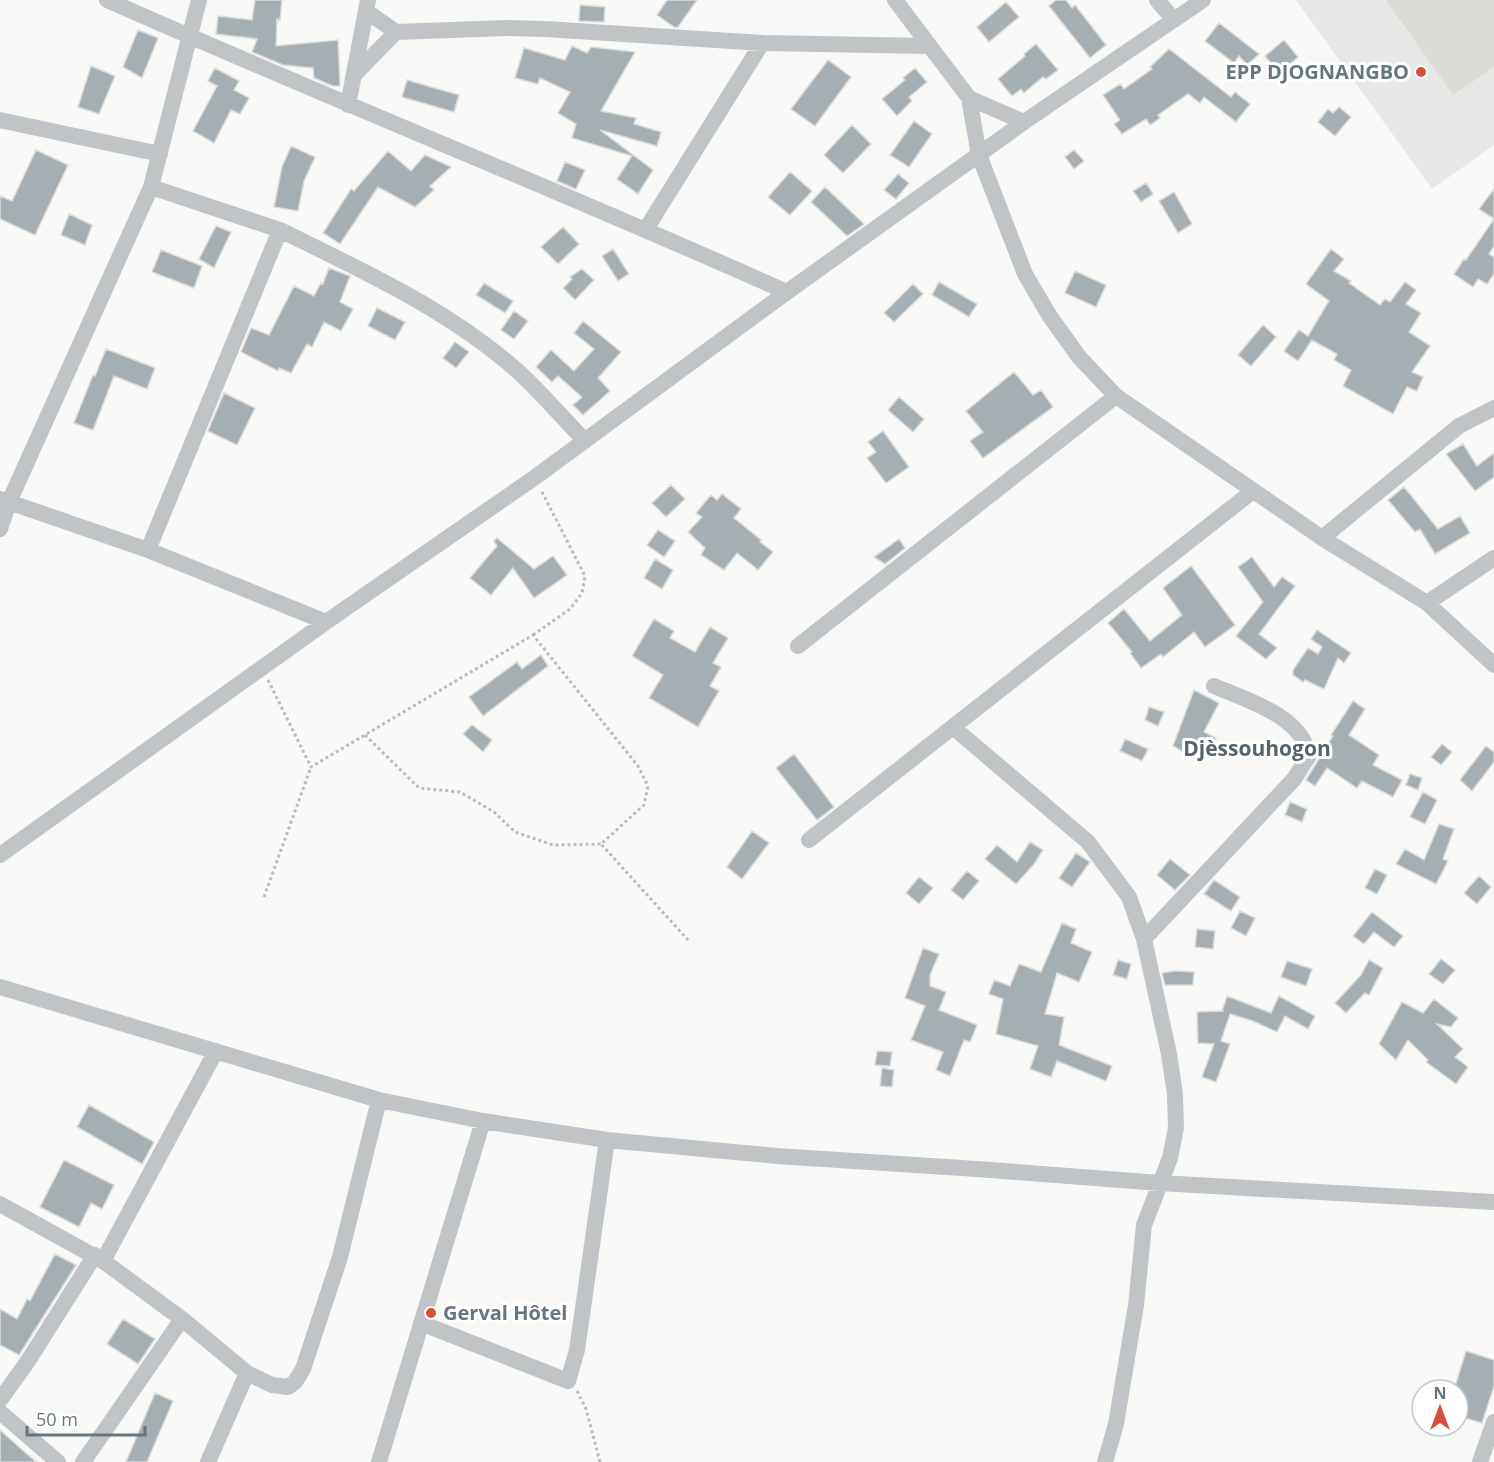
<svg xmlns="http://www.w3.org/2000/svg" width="1494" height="1462" font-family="'Open Sans',sans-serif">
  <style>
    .built { fill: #e6e8e6 }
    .green { fill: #d9ddd6 }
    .building { fill: #a5aeb2; stroke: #dadad8; stroke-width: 1.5 }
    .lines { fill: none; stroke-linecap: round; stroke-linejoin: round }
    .path { stroke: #babdbf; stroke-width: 3; stroke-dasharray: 3 3; stroke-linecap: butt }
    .minor { stroke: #c0c4c7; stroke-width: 16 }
    .poi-dot { fill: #d3523b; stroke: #fff; stroke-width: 2 }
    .labels { text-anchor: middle; stroke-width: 6; stroke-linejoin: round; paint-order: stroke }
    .poi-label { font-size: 20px; font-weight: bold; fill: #66767e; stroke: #fff; text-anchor: end }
    .neighbourhood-label { font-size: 21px; font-weight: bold; fill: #57636a; stroke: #fff }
  </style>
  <rect width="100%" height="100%" fill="#f8f8f6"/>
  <path class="built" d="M1296,0H1494V145L1432,189Z"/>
  <path class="green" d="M1386,0H1494V67L1453,95Z"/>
  <path class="building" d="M255,0H282L280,20L277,19L276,46L338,40L340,86H333L314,78L313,68L283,65L252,52L257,39L216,34L218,16L252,20Z
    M667,0H697L678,27H674L657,15Z
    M1056,0H1066L1072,8L1075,5L1106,45L1090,58L1049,6Z
    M1006,2L1019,17L989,42L977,27Z
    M580,5L605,7L604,22L579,21Z
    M1219,23L1259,54L1247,65L1239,56L1234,63L1205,41Z
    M138,30L158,38L142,78L123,67Z
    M1284,40L1298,57L1279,73L1265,56Z
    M1036,44L1058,70L1046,79L1043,77L1024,93L1021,89L1012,96L998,79L1025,56L1024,54Z
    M572,46L587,53L591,47L635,52L601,111L636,118L634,124L661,132L657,146L600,130L653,170L638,194L617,179L632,156L572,138L576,124L558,113L570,92L540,78L538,84L515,78L524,48L565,60Z
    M1169,49L1231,97L1235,92L1250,104L1236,122L1204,97L1200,103L1188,94L1158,115L1160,118L1150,125L1146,119L1122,134L1114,124L1120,120L1103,95L1120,84L1124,89L1152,69L1150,67Z
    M828,60L851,77L815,126L791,109Z
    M91,66L115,76L99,114L78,107Z
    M215,68L239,81L234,90L249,98L240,114L231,110L214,143L193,131L217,86L208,81Z
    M915,68L927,82L909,97L912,101L897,116L882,99L905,80L903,78Z
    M407,80L459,95L454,112L402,97Z
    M1339,107L1351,117L1335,136L1318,122L1328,109L1333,113Z
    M914,121L932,134L909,167L890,155Z
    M852,125L871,144L843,173L824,155Z
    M291,146L315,157L304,181L298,211L274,207L282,167Z
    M36,150L68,165L35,235L0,219V196L12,201Z
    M1074,150L1084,161L1074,169L1065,157Z
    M388,151L411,171L425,155L451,167L430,186L434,190L415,207L378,187L340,244L323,233L351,189L354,191Z
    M565,162L585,170L576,189L557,181Z
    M790,172L812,191L790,215L768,197Z
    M898,174L909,183L896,199L884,190Z
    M1146,183L1153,194L1141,202L1133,191Z
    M825,187L864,224L847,236L811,202Z
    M1494,189V246L1489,254L1494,257V274L1487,284L1478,279L1473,287L1454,274L1464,259L1466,260L1494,219L1479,209Z
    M1174,192L1192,224L1178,233L1159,201Z
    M69,214L92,225L85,245L61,235Z
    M216,226L231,232L214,268L199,259Z
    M563,227L579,244L558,264L541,247Z
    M613,249L629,274L618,281L602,256Z
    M1331,249L1344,259L1334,271L1351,281L1349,283L1380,305L1385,299L1390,302L1405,282L1416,290L1406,304L1421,313L1409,332L1430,346L1412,372L1423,377L1417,391L1407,387L1393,414L1343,386L1351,370L1334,360L1337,354L1312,340L1298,361L1284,351L1299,330L1308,336L1329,301L1306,284Z
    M161,250L202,266L194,288L152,272Z
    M329,268L350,276L340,302L353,309L341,331L324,322L312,347L307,344L291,373L279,368L278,371L241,352L251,328L269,335L294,286L314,296L321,283L323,284Z
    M582,269L594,280L575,300L563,288L572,279L570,277Z
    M1075,271L1106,285L1096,307L1065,293Z
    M939,282L977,304L969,317L932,295Z
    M484,283L513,301L505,313L476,295Z
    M913,284L923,294L894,322L884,313Z
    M377,308L405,322L395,340L368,326Z
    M514,311L528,321L514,339L501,330Z
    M583,321L621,352L598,378L610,391L583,415L573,405L582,397L558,376L552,382L536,367L551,350L574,371L594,349L574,333Z
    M1263,325L1276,337L1251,366L1238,355Z
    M455,342L469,352L456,368L443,358Z
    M106,349L155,368L147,389L114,376L93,430L74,423L93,375L95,376Z
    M1014,372L1033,395L1041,390L1053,407L983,458L970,441L983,432L966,411Z
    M224,393L255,408L237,445L208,431Z
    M899,397L924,419L913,432L888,410Z
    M883,431L909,467L886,483L867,458L876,452L868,442Z
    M1463,444L1477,466L1494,453V477L1475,491L1446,454Z
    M671,485L685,499L666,517L652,503Z
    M1404,487L1438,529L1460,516L1470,533L1435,554L1420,529L1415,532L1388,500Z
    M722,494L741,509L734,518L761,540L760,542L773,552L758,570L737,553L724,570L701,555L705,548L688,532L702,517L696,513L711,495L717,500Z
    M658,530L675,541L664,557L647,545Z
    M497,538L534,569L553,556L567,575L534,598L513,568L491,595L470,578L497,546L494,541Z
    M899,539L905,548L885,564L874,557Z
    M1252,557L1274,587L1282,577L1295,586L1259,634L1277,648L1266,659L1236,636L1263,602L1238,567Z
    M655,559L673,570L662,589L644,578Z
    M1191,566L1235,625L1205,647L1194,632L1163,657L1161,654L1141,668L1130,653L1132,652L1108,623L1124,609L1150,641L1182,615L1163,588Z
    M654,619L674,631L670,638L695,652L710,627L728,638L713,663L721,667L710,686L719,691L698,727L649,698L663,675L632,656Z
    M1317,630L1351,653L1344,663L1338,658L1324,689L1305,680L1303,682L1293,675V670L1308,648L1318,654L1322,647L1311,639Z
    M541,655L548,666L483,716L469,697L517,662L522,669Z
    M1194,690L1219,703L1204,732L1216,738L1203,763L1173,746Z
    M1353,701L1365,709L1349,735L1379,755L1373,765L1402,780L1393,797L1362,781L1357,788L1327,768L1315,786L1306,780L1333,736L1331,735Z
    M1149,707L1164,712L1158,726L1145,720Z
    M472,725L492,740L483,752L463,734Z
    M1125,739L1148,749L1142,761L1120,751Z
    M1442,744L1452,752L1441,765L1431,757Z
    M1486,746L1494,752V762L1472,791L1460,780Z
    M794,754L834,807L817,820L776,768Z
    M1410,774L1422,778L1418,790L1406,785Z
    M1423,792L1437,800L1425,824L1410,817Z
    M1290,802L1307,809L1302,822L1285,815Z
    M1439,824L1454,829L1443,859L1448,861L1436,884L1396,864L1405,849L1424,860Z
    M752,831L769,843L742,879L727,867Z
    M1030,842L1043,850L1034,864L1016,884L985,859L997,845L1017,862Z
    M1076,853L1090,862L1072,887L1059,878Z
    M1170,859L1190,875L1175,890L1157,875Z
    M1375,869L1387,875L1377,894L1365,888Z
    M967,871L979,881L963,900L951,890Z
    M1479,876L1491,887L1477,904L1464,893Z
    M919,877L933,888L919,904L906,893Z
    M1214,880L1240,897L1231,911L1204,894Z
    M1240,911L1255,918L1246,936L1231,928Z
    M1372,912L1403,936L1394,947L1374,932L1364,944L1353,936Z
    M1062,923L1076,929L1071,943L1092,952L1079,982L1057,973L1045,1014L1064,1017L1059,1045L1112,1066L1106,1081L1057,1061L1051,1077L1030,1069L1038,1046L996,1034L1003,999L989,994L994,980L1010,986L1019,964L1041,972Z
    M1197,929L1215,931L1213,949L1195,947Z
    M923,948L939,954L930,975V986L946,992L939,1010L977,1025L970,1042L964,1040L950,1076L936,1070L943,1052L911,1040L925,1006L905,998Z
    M1441,959L1455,970L1443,984L1429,974Z
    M1118,960L1131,964L1127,979L1113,975Z
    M1369,960L1383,968L1369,995L1365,993L1346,1013L1335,1003L1361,975Z
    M1287,961L1312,969L1306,986L1281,977Z
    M1175,971L1194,972L1193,985H1165L1162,973Z
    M1227,996L1271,1013L1279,996L1315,1016L1308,1029L1285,1016L1277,1032L1253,1021L1230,1014L1221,1041L1230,1044L1216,1082L1202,1077L1214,1044L1198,1043L1197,1012L1224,1011H1222Z
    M1434,999L1458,1018L1451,1027L1437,1024L1463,1049L1455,1057L1468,1067L1456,1084L1426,1062L1428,1060L1408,1040L1396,1060L1379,1044L1402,1002L1423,1013Z
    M877,1051L892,1052L890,1066L875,1065Z
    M882,1068L894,1070L892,1087L880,1086Z
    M89,1105L154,1142L142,1164L77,1127Z
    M64,1160L114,1185L102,1209L91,1203L79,1227L40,1207Z
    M55,1254L76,1265L19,1355L0,1345V1309L17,1319L27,1299L30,1301Z
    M123,1319L155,1339L138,1364L107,1344Z
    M1466,1351L1494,1360V1386L1482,1423L1458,1416V1390H1454Z
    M155,1393L173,1401L147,1462H126Z
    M0,1430L36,1462H0Z"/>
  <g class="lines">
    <path class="path" d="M533,635L570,609L582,593L585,576L541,490
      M268,680L311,767L533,635L638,766L648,786L644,805L601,844L688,940
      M365,735L419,788L460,792L494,812L515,832L553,845L601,844
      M264,897L311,767
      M577,1391L586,1409L600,1462"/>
    <path class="minor" d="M107,0C332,100 561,191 787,292
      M895,0L969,98L979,155L1025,274L1049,315L1079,357L1116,396L1322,538L1427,603L1494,665
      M1157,0L1174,20
      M366,11L396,32
      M356,73L396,32L506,28L546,29L762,43L930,46
      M969,98L1024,122
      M348,105L368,0
      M0,120L160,154
      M646,229L762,43
      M280,230C365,272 452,311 522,375C544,396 564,419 585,441
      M0,499L148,550L326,622L534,478L787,292L1024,122L1203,0
      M0,529L9,502L151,187L199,0
      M1322,538L1459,426L1494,408
      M148,550L280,230L151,187
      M1427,603L1494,558
      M798,646L1116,396
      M954,728L1088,842L1129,897L1144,939L1169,1054L1175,1094L1176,1128L1170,1158L1144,1225L1136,1305L1116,1424L1105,1462
      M809,840L1253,491
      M0,855L326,622
      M1144,939L1294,779L1308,757C1306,717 1244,699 1214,686
      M0,987L379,1100L483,1121L607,1140L777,1156L977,1169L1160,1183L1494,1202
      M0,1204L103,1261L182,1319L247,1373L272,1385L288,1387L295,1382L303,1369L340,1257L379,1100
      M103,1261L216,1051
      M421,1323L568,1381L577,1350L607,1140
      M0,1400L28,1361L95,1255
      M0,1412L58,1462
      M83,1462L182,1319
      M208,1462L247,1373
      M379,1462L483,1121
      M1480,1462L1494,1422"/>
  </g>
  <g class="poi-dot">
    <circle cx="1421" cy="72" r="6"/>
    <circle cx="431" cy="1313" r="6"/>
  </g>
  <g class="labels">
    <g class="poi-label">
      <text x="1409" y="79">EPP DJOGNANGBO</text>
      <text x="443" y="1320" text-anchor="start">Gerval Hôtel</text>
    </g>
    <g class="neighbourhood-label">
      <text x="1257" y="756">Djèssouhogon</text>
    </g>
  </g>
  <g transform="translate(1440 1408)"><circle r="28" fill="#ffffff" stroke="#c2c8cb" stroke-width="1.5"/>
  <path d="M0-4.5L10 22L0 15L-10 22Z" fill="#d3523b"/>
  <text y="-9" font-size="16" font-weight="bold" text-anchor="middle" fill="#66767e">N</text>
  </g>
  <path d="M27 1426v9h118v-9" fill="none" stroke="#66767e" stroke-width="3"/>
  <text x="36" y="1426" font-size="18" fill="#66767e" stroke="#ffffff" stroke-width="4.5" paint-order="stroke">50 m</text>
</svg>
